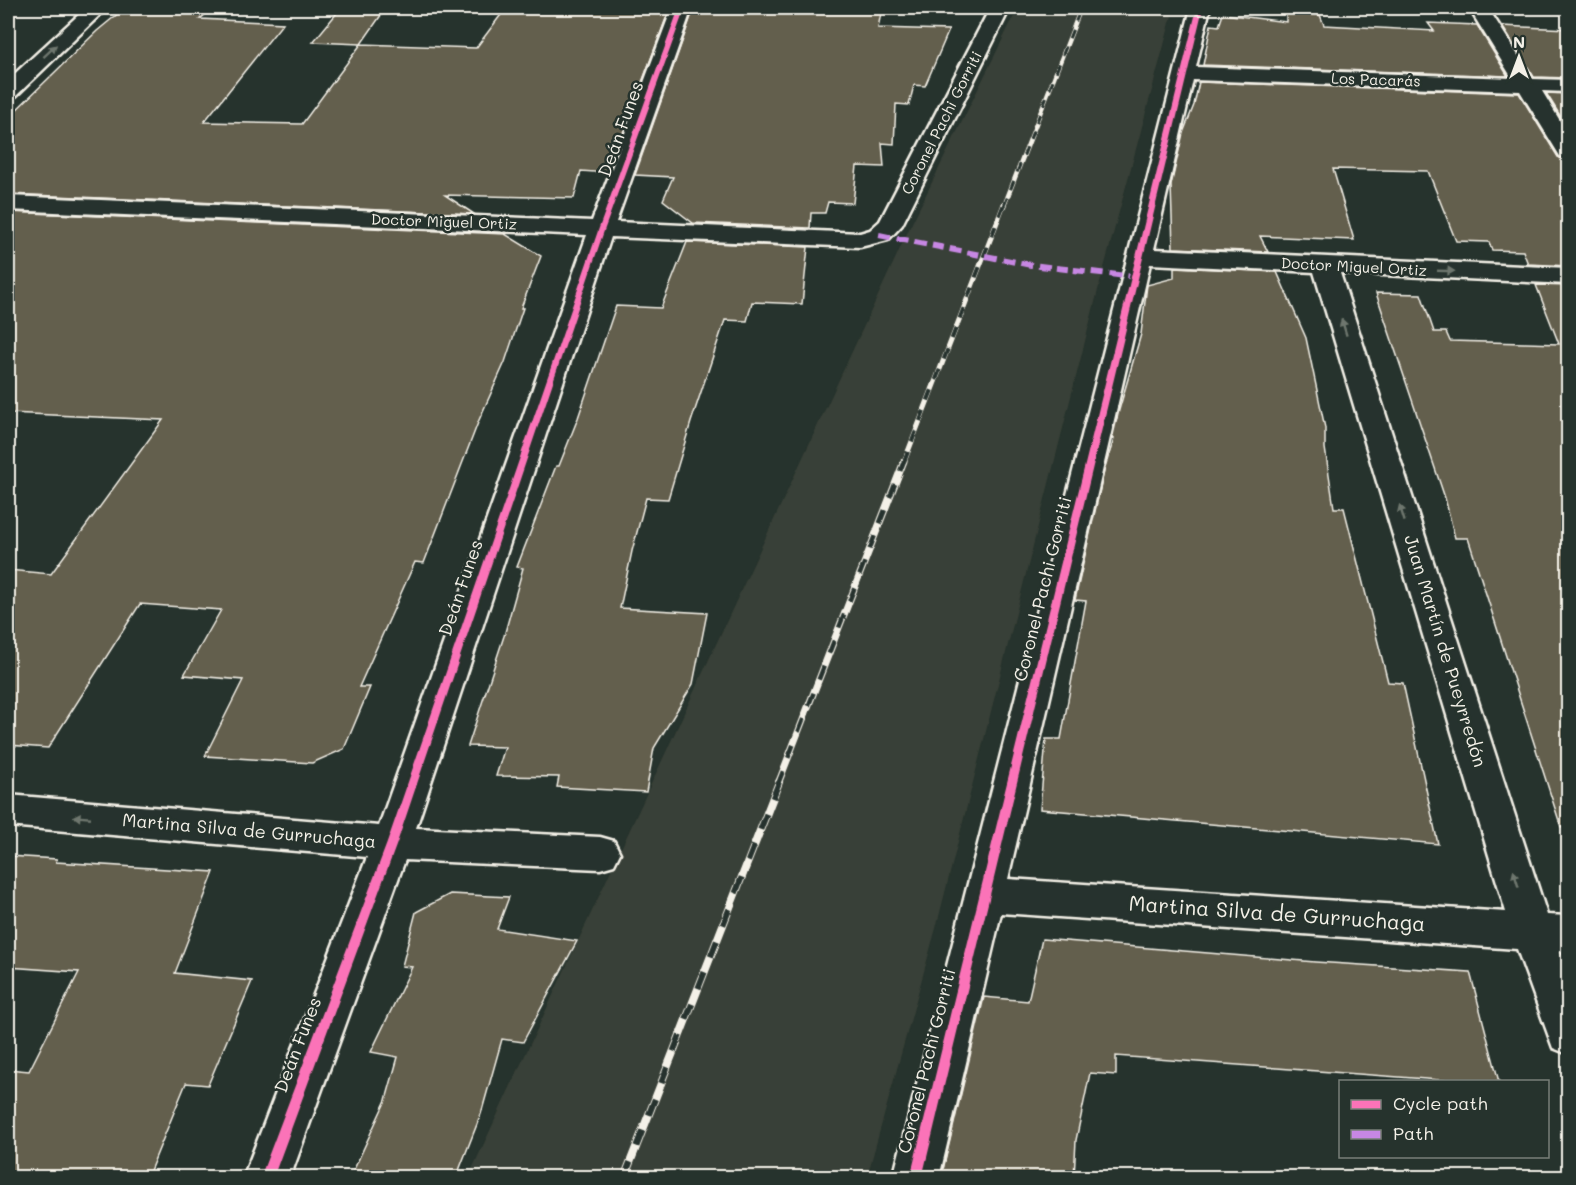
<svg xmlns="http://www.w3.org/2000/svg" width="1576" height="1185" font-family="Mali,sans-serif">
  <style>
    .built { fill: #394037 }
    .building { fill: #645e4d; stroke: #f4f1e8; stroke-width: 1.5 }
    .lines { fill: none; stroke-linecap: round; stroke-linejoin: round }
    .minor-casing { stroke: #f4f1e8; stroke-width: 5 }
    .minor { fill: #26332d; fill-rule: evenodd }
    .rail-far3-casing { stroke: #f4f1e8; stroke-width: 4.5 }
    .rail-far2-casing { stroke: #f4f1e8; stroke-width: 5 }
    .rail-far1-casing { stroke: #f4f1e8; stroke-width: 7 }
    .rail-casing { stroke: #f4f1e8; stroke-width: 8 }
    .rail-far3 { stroke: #26332d; stroke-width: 3; stroke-dasharray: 9; stroke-linecap: butt }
    .rail-far2 { stroke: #26332d; stroke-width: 4; stroke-dasharray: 11; stroke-linecap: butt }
    .rail-far1 { stroke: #26332d; stroke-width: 4.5; stroke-dasharray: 14; stroke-linecap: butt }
    .rail { stroke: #26332d; stroke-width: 6; stroke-dasharray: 17; stroke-linecap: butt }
    .quiet { stroke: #c787e3; stroke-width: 6; stroke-dasharray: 12 6; stroke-linecap: butt }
    .cycleway-casing { stroke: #26332d; stroke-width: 4 }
    .cycleway { fill: #fb73b8; fill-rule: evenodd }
    .oneway { fill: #6e766e }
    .labels { text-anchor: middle; stroke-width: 5; stroke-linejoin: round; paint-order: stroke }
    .far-street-label { font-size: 15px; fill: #f4f1e8; stroke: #26332d }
    .street-label { font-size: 18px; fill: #f4f1e8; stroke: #26332d }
    .near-street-label { font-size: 21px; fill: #f4f1e8; stroke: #26332d }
  </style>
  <rect width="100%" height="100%" fill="#26332d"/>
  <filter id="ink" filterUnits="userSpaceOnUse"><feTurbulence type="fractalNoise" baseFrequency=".0167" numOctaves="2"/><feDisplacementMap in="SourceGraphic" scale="12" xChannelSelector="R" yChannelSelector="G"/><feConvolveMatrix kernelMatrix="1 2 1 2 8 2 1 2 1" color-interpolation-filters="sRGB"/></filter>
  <g filter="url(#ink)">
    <path class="built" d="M1018,8H1174L1098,290L936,928L867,1177L468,1178L910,227Z"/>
    <path class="building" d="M125,8H213L200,19L283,23L204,122L302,124L361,44L476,48L506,8H670L608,173L581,171L574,198L445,195L474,214L8,194V118L97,31Z
      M341,8H386L361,44L313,42Z
      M694,8H882L878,28L949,30L925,86L914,85L909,105L896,104L894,144L882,143L884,167L857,166L853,203L828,202L825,213H811L810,228L693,223L663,200L673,177L635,175Z
      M1286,13L1320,15L1324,25L1434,31L1428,23L1477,25L1508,76L1203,65L1211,25L1219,26L1223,14L1286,22Z
      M1502,26L1569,29V78L1534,77Z
      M1199,82L1519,93L1558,157L1569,160V266L1528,264L1523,251L1492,250L1489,242L1456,241L1428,171L1333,169L1354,240L1260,236L1268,252L1173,248L1171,185L1183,133L1194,105Z
      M1546,93L1569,94V130Z
      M8,212L505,234L541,256L521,308H523L505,362L479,420L424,563L415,562L359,687H370L344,749L312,763L205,756L243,680L184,675L221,610L140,604L48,748L8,745V570L51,574L163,420L8,413Z
      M687,242L808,247L802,304L752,302L747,321L725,320L691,422L668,499L646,498L632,551L620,608L707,613L693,684L654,748L646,792L557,787L559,777L496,776L505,747L468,746L504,636L523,568L517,567L556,466H559L578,418L616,306L661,308Z
      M1174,267L1277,272L1306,338L1325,428V448L1334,508H1344L1388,682L1403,683L1438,844L1040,809L1046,739H1061L1086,601L1075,600L1078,586L1105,467L1114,439H1112L1119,410L1141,334L1147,285L1174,278Z
      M1536,285L1569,286V826L1561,827L1468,538H1455L1445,498L1376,293L1421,294L1434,332H1446L1450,341L1559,344Z
      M8,856L57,859L56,862L214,872L175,973L252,981L208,1085L186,1083L147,1178H8V1069L29,1071L79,972L8,967Z
      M450,894L509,897L497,929L577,941L523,1042L502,1039L481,1114L456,1178H350L386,1100L398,1057L371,1052L412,967L402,966L416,912Z
      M1042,939L1315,962L1470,972L1499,1082H1467L1116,1056V1075L1090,1073L1076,1140L1074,1178H941L984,997L1028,1001Z"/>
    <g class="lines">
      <g class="minor-casing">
        <path id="minor" d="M86,8H107L16,96L8,97V80Z
          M672,8H692L616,222L860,233L870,230L880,221L990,8H1010L902,225L888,240L860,247L611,237L416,828L600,837L614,841L620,853L614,865L600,869L405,860L290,1178H243L367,857L8,826V795L379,826L587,235L8,210V196L592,221Z
          M1191,8H1210L1196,67L1512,78L1469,8H1488L1533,79L1568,80V92L1542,91L1568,134V158L1560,156L1520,91L1193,80L1154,249L1568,268V284L1340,273L1547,915L1568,916V952L1560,951L1568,975V1054L1553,1048L1517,949L1001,913L939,1178H893ZM1150,264L1314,272L1506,912L1008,879Z"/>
      </g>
      <use href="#minor" class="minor"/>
      <g class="rail-far3-casing">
        <path id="rail-far3" d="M1004,206L1081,8"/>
      </g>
      <g class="rail-far2-casing">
        <path id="rail-far2" d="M904,462L1004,204"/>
      </g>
      <g class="rail-far1-casing">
        <path id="rail-far1" d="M778,784L904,461"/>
      </g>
      <g class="rail-casing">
        <path id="rail" d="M624,1178L779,782"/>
      </g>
      <use href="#rail-far3" class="rail-far3"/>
      <use href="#rail-far2" class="rail-far2"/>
      <use href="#rail-far1" class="rail-far1"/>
      <use href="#rail" class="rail"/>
      <path class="quiet" d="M879,235L1031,265L1135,277"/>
      <g class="cycleway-casing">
        <path id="cycleway" d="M679,8H685L605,228L397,843L273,1178H260L387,843L599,228Z
          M1197,8H1203L922,1178H910Z"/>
      </g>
      <use href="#cycleway" class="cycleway"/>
    </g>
    <defs><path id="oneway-solid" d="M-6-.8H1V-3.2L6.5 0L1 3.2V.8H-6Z" transform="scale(1.5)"/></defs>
    <g class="oneway">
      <use href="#oneway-solid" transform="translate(50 51) rotate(-43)"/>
      <use href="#oneway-solid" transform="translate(1446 271) rotate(2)"/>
      <use href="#oneway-solid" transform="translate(1344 327) rotate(-107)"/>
      <use href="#oneway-solid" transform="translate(1402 513) rotate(-107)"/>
      <use href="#oneway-solid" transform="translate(82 817) rotate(-175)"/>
      <use href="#oneway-solid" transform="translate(1516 879) rotate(-107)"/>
    </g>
  </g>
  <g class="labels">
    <g class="far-street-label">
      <text transform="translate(1376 80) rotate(2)" y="5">Los Pacarás</text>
      <text transform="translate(942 123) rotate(-63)" y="5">Coronel Pachi Gorriti</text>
      <text transform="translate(444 222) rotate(2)" y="5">Doctor Miguel Ortiz</text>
      <text transform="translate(1354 267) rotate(3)" y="5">Doctor Miguel Ortiz</text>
    </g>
    <g class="street-label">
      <text transform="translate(621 129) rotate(-70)" y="6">Deán Funes</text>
      <text transform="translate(461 588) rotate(-71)" y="6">Deán Funes</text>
      <text transform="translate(1043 589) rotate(-76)" y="6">Coronel Pachi Gorriti</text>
      <text transform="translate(1445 651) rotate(73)" y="6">Juan Martín de Pueyrredón</text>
      <text transform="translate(249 831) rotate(5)" y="6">Martina Silva de Gurruchaga</text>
      <text transform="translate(298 1045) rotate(-69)" y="6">Deán Funes</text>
      <text transform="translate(927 1061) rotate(-76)" y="6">Coronel Pachi Gorriti</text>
    </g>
    <g class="near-street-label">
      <text transform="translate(1277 914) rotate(4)" y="7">Martina Silva de Gurruchaga</text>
    </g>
  </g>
  <rect width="1576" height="1185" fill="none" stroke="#26332d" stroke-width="30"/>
  <rect x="15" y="15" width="1546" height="1155" fill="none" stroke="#f4f1e8" stroke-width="2" filter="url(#ink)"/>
  <rect x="1339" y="1080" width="210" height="78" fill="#26332d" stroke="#787f78" stroke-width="1.5"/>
  <rect x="1351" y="1100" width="30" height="9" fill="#fb73b8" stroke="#787f78" stroke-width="1.5"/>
  <text x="1393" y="1110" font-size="18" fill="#f4f1e8">Cycle path</text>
  <rect x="1351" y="1130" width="30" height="9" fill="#c787e3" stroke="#787f78" stroke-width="1.5"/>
  <text x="1393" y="1140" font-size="18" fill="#f4f1e8">Path</text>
  <g transform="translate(1519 57)" stroke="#26332d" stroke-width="4.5" paint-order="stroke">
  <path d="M0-4.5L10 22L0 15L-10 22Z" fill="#f4f1e8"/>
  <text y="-9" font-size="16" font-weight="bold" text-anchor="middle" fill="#f4f1e8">N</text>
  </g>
</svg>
